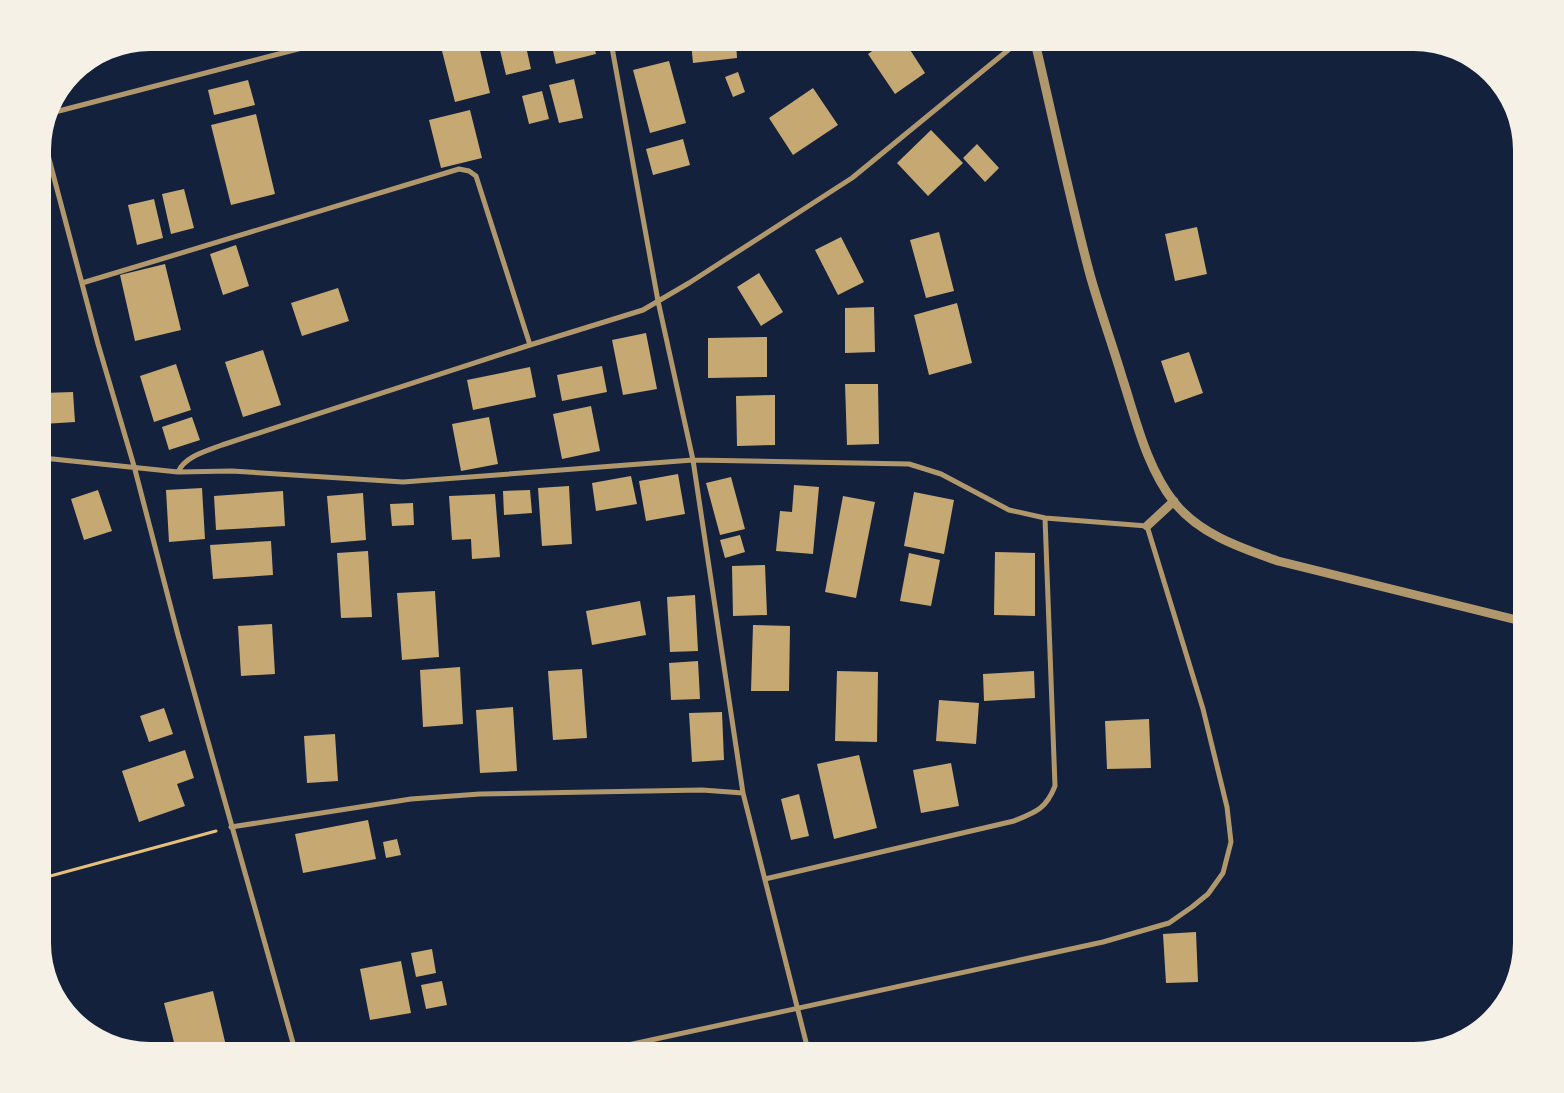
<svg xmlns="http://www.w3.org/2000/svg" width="1564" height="1093" font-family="Quicksand,sans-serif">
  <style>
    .building { fill: #c6a872 }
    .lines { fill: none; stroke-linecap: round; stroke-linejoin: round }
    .path { stroke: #e5c07b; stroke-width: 3 }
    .minor { stroke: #b1986c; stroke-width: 5 }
    .tertiary { stroke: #b1986c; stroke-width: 9 }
  </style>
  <rect width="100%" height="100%" fill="#14213d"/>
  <path class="building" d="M478,42L490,93L455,102L442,51Z
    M498,42H525L531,69L506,75Z
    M551,42H593L596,54L556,64Z
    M691,42H736L737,58L693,63Z
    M885,42H905L925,73L895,94L868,54Z
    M144,44L145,46L110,58L108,52Z
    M669,61L686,123L650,133L633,70Z
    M738,72L745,92L733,97L725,77Z
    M574,79L583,118L559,123L549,85Z
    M248,80L255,105L214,115L208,90Z
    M813,88L838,125L793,155L769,118Z
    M542,91L549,119L529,124L522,96Z
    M470,110L482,158L441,168L429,120Z
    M256,114L275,194L231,205L211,125Z
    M931,130L963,163L928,196L897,163Z
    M683,139L690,165L653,175L646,149Z
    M977,144L999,168L985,182L963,158Z
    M184,189L194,228L171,234L162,194Z
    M154,199L163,238L137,245L128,205Z
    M1197,227L1207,274L1175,281L1165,234Z
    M939,232L954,291L926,298L910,240Z
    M841,237L864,282L838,295L815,250Z
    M236,245L249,286L223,295L210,254Z
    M165,264L181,330L135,341L120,275Z
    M759,273L783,312L761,326L737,287Z
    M338,288L349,321L302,336L291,303Z
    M957,303L972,363L929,375L914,315Z
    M874,307L875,352L845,353V308Z
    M646,333L657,389L623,395L612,340Z
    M767,337V377L708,378V338Z
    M263,350L281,405L243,417L225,362Z
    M1189,352L1203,393L1175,403L1161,361Z
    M176,364L191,410L154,422L140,376Z
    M602,366L607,392L562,401L557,375Z
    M530,367L536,397L473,410L467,380Z
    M845,384H878L879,444L847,445Z
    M73,392L75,422L43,424V393Z
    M775,395V445L737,446L736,396Z
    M591,406L600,451L562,459L553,414Z
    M192,417L200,440L169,450L162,427Z
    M489,417L498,464L461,471L452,424Z
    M678,474L685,514L646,521L639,481Z
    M631,476L637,504L596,511L592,483Z
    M731,477L745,529L720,535L706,483Z
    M794,485L819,487L813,554L776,551L780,511L792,512Z
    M569,486L572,544L542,546L538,488Z
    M202,488L205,539L169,542L166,490Z
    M98,490L112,531L84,540L71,499Z
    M530,490L532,513L504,515L503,491Z
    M283,491L285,526L216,530L214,496Z
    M914,492L954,500L944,554L904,546Z
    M363,493L366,540L331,543L327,496Z
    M495,494L500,557L472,559L471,539L452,540L449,496Z
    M843,496L875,502L856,598L825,592Z
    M413,503L414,525L392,526L390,504Z
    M740,535L745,552L725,558L720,540Z
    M271,541L273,575L213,579L210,545Z
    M368,551L372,617L341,618L337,553Z
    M995,552L1035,553V616L994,615Z
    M909,553L940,560L931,606L900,601Z
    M765,565L767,615L733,616L732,566Z
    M435,591L439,657L402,660L397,593Z
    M695,595L698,651L670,652L667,597Z
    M640,601L646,635L592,645L586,611Z
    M272,624L275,674L241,676L238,626Z
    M753,625L790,626L789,691H751Z
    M698,661L700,699L671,700L669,663Z
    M460,667L463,724L423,727L420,670Z
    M582,669L587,738L553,740L548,671Z
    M837,671L878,672L877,742L835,741Z
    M1034,671L1035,698L984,701L983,674Z
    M939,700L979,703L976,744L936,741Z
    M513,707L517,771L480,773L476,710Z
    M164,708L173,734L149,742L140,716Z
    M722,712L724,760L692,762L689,713Z
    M1149,719L1151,768L1107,769L1105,721Z
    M335,734L338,781L307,783L304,736Z
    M185,750L194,778L177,784L185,806L139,822L122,771Z
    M859,755L877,828L834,839L817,764Z
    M951,763L959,806L921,813L913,770Z
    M799,794L809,836L791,840L781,799Z
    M368,820L376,859L303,873L295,834Z
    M397,839L401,855L386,858L383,842Z
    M1196,932L1198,982L1166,983L1163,934Z
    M432,949L436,973L416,977L411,953Z
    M401,961L411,1013L370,1020L360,969Z
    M442,981L447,1005L426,1009L421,985Z
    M213,991L227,1050H176L164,1003Z"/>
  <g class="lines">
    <path class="path" d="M43,878L216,831"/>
    <path class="minor" d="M611,42L658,301L693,460L743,793L808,1050
      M51,113L325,42
      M44,140L98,344L134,466L178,635L295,1050
      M82,283L459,169L469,171L476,176L530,345
      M43,458L178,472L232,471L403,482L693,460L909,464L941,474L1009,510L1045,518L1147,526L1203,709L1227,807L1231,842L1223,873L1208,894L1192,907L1169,923L1103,942L605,1050
      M178,472C185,456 207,451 222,445L530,345L643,310L689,283L852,178L1018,42
      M231,827L411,799L480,794L702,790L743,793
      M765,879L1014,821C1036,812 1046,809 1055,786L1045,518"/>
    <path class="tertiary" d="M1035,42C1053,119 1069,195 1089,271C1099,308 1112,343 1123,380C1136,420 1147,468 1174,502C1199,534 1241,548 1278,561L1521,621
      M1147,526L1174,501"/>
  </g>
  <path d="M0 0H1564V1093H0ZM150 51H1414A99 99 0 0 1 1513 150V943A99 99 0 0 1 1414 1042H150A99 99 0 0 1 51 943V150A99 99 0 0 1 150 51Z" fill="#f6f1e7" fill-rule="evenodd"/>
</svg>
